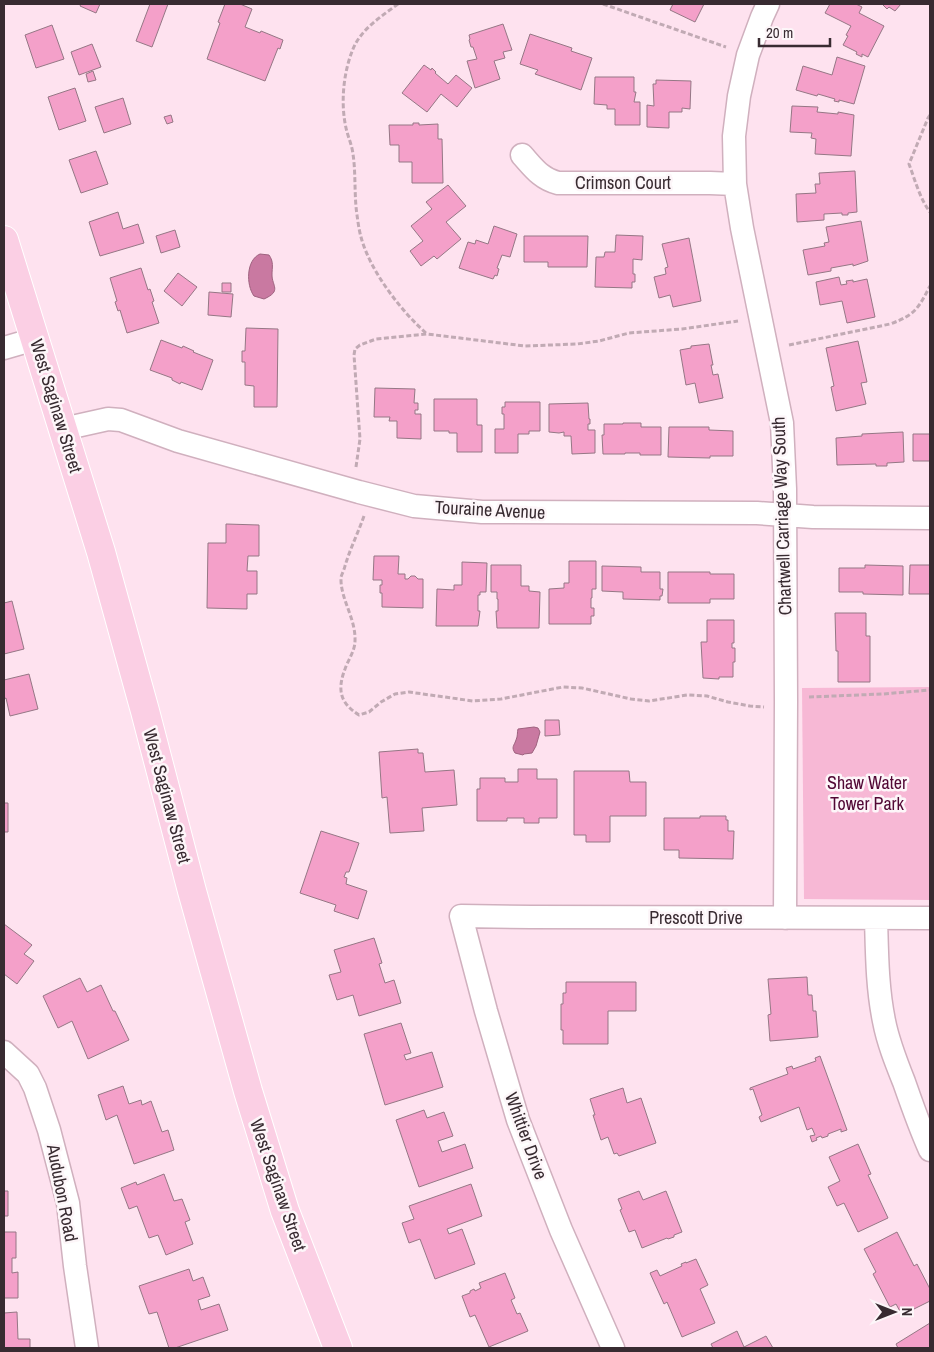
<svg xmlns="http://www.w3.org/2000/svg" width="934" height="1352" font-family="'Archivo Narrow',sans-serif">
  <style>
    .green { fill: #f7b8d5 }
    .water { fill: #c979a1; stroke: #9e627f }
    .building { fill: #f4a0c9; stroke: #957785 }
    .lines { fill: none; stroke-linecap: round; stroke-linejoin: round }
    .minor-casing { stroke: #d0b0be; stroke-width: 25 }
    .primary-casing { stroke: #fff; stroke-width: 30 }
    .path { stroke: #c1aab4; stroke-width: 3; stroke-dasharray: 5 2.5; stroke-linecap: butt }
    .minor { stroke: #fff; stroke-width: 22 }
    .primary { stroke: #fbcfe4; stroke-width: 28 }
    .labels { text-anchor: middle; stroke-width: 5; stroke-linejoin: round; paint-order: stroke }
    .street-label { font-size: 18px; fill: #382b31; stroke: #fdf6f9 }
    .park-label { font-size: 18px; fill: #520835; stroke: #fdf6f9 }
  </style>
  <rect width="100%" height="100%" fill="#fee2ef"/>
  <path class="green" d="M930,687V900L804,899L802,688Z"/>
  <path class="water" d="M260,254L269,255C274,262 272,267 272,275C272,286 282,291 264,299L254,296C246,285 246,260 260,254Z
    M534,727L538,728L540,732L536,746L532,753L524,754L523,755L515,753C511,747 514,746 516,740C518,736 517,732 518,729Z"/>
  <path class="building" d="M81,4H100L96,13L80,6Z
    M150,4H168L152,47L136,41Z
    M225,4H240L252,9L245,27L260,33L261,31L283,40L280,49L278,48L265,81L207,59L220,23L218,22Z
    M673,4H704L695,22L670,10Z
    M830,4H856L862,7L859,13L884,26L868,57L862,54V57L856,54L857,52L843,45L848,36L846,35L851,26L825,13Z
    M882,4H901L895,11L889,7L887,9Z
    M503,24L512,50L503,52L505,58L494,61L500,79L475,88L467,61L477,59L473,47H471L469,40L470,39L469,35Z
    M52,25L64,59L36,68L25,35Z
    M530,34L572,48L571,51L592,58L581,90L535,74L538,70L520,64Z
    M92,44L101,67L79,75L71,52Z
    M837,57L865,66L854,104L839,100V102L834,101L835,99L818,94L817,96L796,90L803,66L832,75Z
    M424,65L431,70L432,68L436,72L435,73L448,84L456,75L472,88L457,107L441,94L427,112L402,93Z
    M93,71L96,80L88,82L86,74Z
    M595,77H634V92H636L634,102H640V125H615V109H607V105L594,104Z
    M656,80L691,81L690,109L682,108V112H669V128L647,127V105L654,106L653,84H656Z
    M75,88L86,121L59,130L48,97Z
    M123,98L131,124L104,133L95,107Z
    M792,106L818,107L817,112L838,114V112L854,115L851,156L815,154L816,139L811,138L812,133L790,132Z
    M171,115L173,122L167,124L164,117Z
    M413,123H419V125L438,124V139H442L443,183H412V162H399V145H390L389,125H413Z
    M96,151L108,184L81,193L69,160Z
    M855,171L857,212L848,213V215H842V213L824,214V220L797,222L796,194L816,193L815,184H820L819,173Z
    M448,185L466,206L446,222L461,239L437,259L434,256L421,266L410,251L423,241L411,226L432,209L426,202Z
    M118,212L123,229L138,224L144,243L100,256L89,222Z
    M861,221L868,261L853,266V264L831,268V271L808,275L803,250L825,246L824,243L829,242L826,227Z
    M494,226L517,234L510,257L502,255L497,268L499,269L497,276L495,275L493,279L459,268L468,242L475,244L476,240L488,244Z
    M175,230L180,247L161,253L156,236Z
    M616,235L643,236L642,260L633,259V274H635V282H632V288L595,287L596,257H604L605,252H615Z
    M524,236H588L587,267H548V262H524Z
    M689,238L701,301L673,307L670,295L659,298L654,277L666,274L665,268L668,267L662,244Z
    M141,268L148,290L150,289L154,301L152,302L159,323L127,333L120,310L118,311L115,302L117,301L110,278Z
    M178,273L197,287L182,306L164,291Z
    M839,277L841,285L847,284L846,281L853,280V282L867,279L875,317L847,323L842,301L820,305L816,282Z
    M222,283H231V292H222Z
    M209,292L233,294L231,317L208,315Z
    M246,328L278,329L277,407H254V386L245,385V362H242V351H245Z
    M161,340L182,348L183,346L194,351L193,352L213,360L202,390L181,382L180,384L172,380V378L150,370Z
    M858,341L867,382L861,383L866,404L836,411L831,387L834,386L826,348Z
    M709,344L713,365H711L713,375L718,374L723,398L699,403L695,383L686,385L680,350L691,348V346Z
    M375,388L415,389L414,403H418V410H415V414H421V439L397,438V421H389L390,417H374Z
    M434,399H477V425H482V452H457V433H449V431H434Z
    M505,402H540V431H529V434H518V453H495V429H504V414H502V407H505Z
    M588,403L589,419H590V424H588V430H595V453L572,454L571,436H564V432L559,433L549,432V404Z
    M623,423H641V427H661V455H640V453H625V454H603L602,435H604V424H623Z
    M669,427H709V430L733,431V456H710V458L668,457Z
    M903,432L904,462L887,463V466H876V464L837,465L836,438L862,436V434Z
    M913,434H930V461H913Z
    M226,524L259,525V556H248L247,571H257V594H247V609L207,608L208,543H226Z
    M374,556H399L398,574H405V579H408L411,576H415L418,579H423V608L382,607V593H380V585H382V580H373Z
    M569,561H596V589H592V598H591V608H594V616H591V624H549V589L564,588V583H569Z
    M462,562L487,563L486,592H480V595H478V611H480L478,626H436L437,589L454,590V585H462Z
    M491,565H521V586H529V591L540,592L539,628H497L496,611H498V599H497V592H491Z
    M865,565L903,566V595L863,594V592H839V568H865Z
    M910,565H930V594H909Z
    M602,566L641,567V572H660V589H663L662,596H660V600L623,599V592L602,591Z
    M668,572H710V574H734V599H710V603H668Z
    M12,601L24,649L4,654V603Z
    M835,613H866V636H870V682H838V651H836Z
    M707,620H734V643H732V648H735V662H733V677H719V679L703,678L701,642H707Z
    M29,674L38,709L10,716L6,698L4,699V680Z
    M545,720H559L560,735L545,736Z
    M418,749V753H423L425,772L454,770L457,805L422,808L424,831L390,833L387,797L382,798L379,752Z
    M518,769H537V779H557V818H539V823H524V818H507V821H477V789H480V778H505V782H518Z
    M574,771H629L630,782H646V816H610V842H586V835H574Z
    M4,803H8V832H4Z
    M700,816H726V820H728V831H734L733,859L679,858V850H664V818H700Z
    M321,831L359,843L349,872H346L344,877L347,878L346,884L367,891L358,919L334,911L336,905L300,893Z
    M4,924L32,945L24,954L34,961L17,984L4,974Z
    M374,938L382,963L379,964L385,983L394,980L401,1003L359,1016L353,995L337,1000L329,975L341,972L334,950Z
    M807,977L808,995H812L813,1011H816L818,1037L770,1041L768,1015L771,1014L768,979Z
    M80,978L87,992L101,985L113,1011H115L129,1040L88,1059L72,1021L58,1028L43,996Z
    M566,982H636V1011H608V1044H563V1030H561V1004H563V993H566Z
    M401,1023L411,1053L404,1055L406,1060L432,1052L443,1087L385,1105L364,1034Z
    M820,1056L847,1130L841,1132V1129L828,1134V1136L822,1138L821,1136L816,1138L817,1140L812,1142L810,1136L815,1135L812,1128L807,1130L799,1107L761,1122L759,1117L762,1115L753,1089L750,1090V1088L788,1074L786,1068L792,1066L793,1069L816,1061L815,1058Z
    M123,1086L129,1104L141,1100L142,1105L151,1101L162,1132L168,1130L174,1150L134,1164L117,1115L106,1120L98,1095Z
    M623,1088L627,1103L641,1098L656,1143L619,1156L617,1153L614,1154L608,1137L601,1140L593,1115H595L590,1099Z
    M424,1110L427,1118L444,1112L453,1136L438,1141L442,1152L465,1144L473,1168L419,1187L396,1120Z
    M858,1144L871,1174L868,1175L888,1218L858,1232L844,1203L837,1206L828,1187L840,1181L829,1157Z
    M4,1155V1191H8V1216H4Z
    M164,1174L174,1201L182,1199L190,1220L185,1222L193,1244L166,1255L158,1235L149,1238L137,1206L129,1209L121,1188L136,1182L137,1185Z
    M471,1184L482,1216L447,1229L449,1234L462,1229L475,1264L435,1279L420,1239L409,1243L402,1223L414,1219L409,1206Z
    M639,1191L643,1200L666,1191L682,1232L674,1235V1237L668,1239L667,1238L642,1248L635,1230L629,1232L620,1210L622,1209L618,1199Z
    M4,1232H16V1258H12V1273L18,1272V1298H4Z
    M897,1232L914,1266L917,1264L930,1289V1301L902,1315L896,1304L890,1307L873,1274L876,1272L864,1249Z
    M696,1259L708,1285L700,1289L715,1323L682,1337L667,1302L664,1304L650,1273L657,1270L660,1276L682,1266L681,1264L686,1262V1263Z
    M189,1269L193,1281L203,1277L210,1296L198,1300L201,1310L219,1304L228,1330L175,1348H169L157,1312L149,1314L139,1286Z
    M505,1273L515,1298L511,1300L517,1314L520,1313L528,1331L489,1347L475,1315L470,1317L462,1296L470,1293V1291L474,1289L475,1291L481,1288L479,1283Z
    M17,1312L18,1339H30V1348H4V1313Z
    M930,1323V1348H898L896,1344Z
    M737,1331L744,1347L766,1336L773,1348H713L711,1344Z"/>
  <g class="lines">
    <g class="minor-casing">
      <path id="minor" d="M768,4L762,17L748,55L739,96L734,136L735,184L742,228L782,423L785,489L786,701L785,918
        M522,155C533,167 541,179 558,183H710L735,184
        M4,348L35,339
        M63,429L108,419L121,420L178,441L359,492L414,506L482,512L757,513L813,517L930,518
        M876,918C877,952 877,987 884,1021C888,1042 896,1062 904,1082C912,1105 920,1128 930,1150
        M4,1052L28,1074L35,1088L49,1130L68,1203L75,1266L87,1348
        M613,1348L561,1230L518,1120L486,1011L461,916L531,917L930,918"/>
    </g>
    <g class="primary-casing">
      <path id="primary" d="M4,240L101,552L145,711L192,891L248,1091L285,1211L338,1348"/>
    </g>
    <path class="path" d="M398,4C382,16 361,29 353,49C343,73 340,106 347,132C349,139 352,146 353,154C356,174 354,195 357,215C358,222 359,230 361,237C370,271 401,311 427,334
      M603,4L726,47
      M930,115L928,118L909,164C915,180 920,199 930,212
      M789,345L890,324C915,315 918,309 930,286
      M356,467L360,439L354,355L355,349L360,345L376,339L417,335L427,334L525,346L577,344L599,341L629,333L682,329L738,321
      M364,516C358,533 350,549 345,566C344,570 342,574 341,577C340,599 356,618 355,641C355,651 348,660 345,669C337,690 340,703 359,715L369,712L381,702L395,694L409,692L473,701L501,699L563,687L582,688L631,699L649,701L687,695L707,696L728,702L750,706L764,707
      M809,697L883,694L930,690"/>
    <use href="#minor" class="minor"/>
    <use href="#primary" class="primary"/>
  </g>
  <g class="labels">
    <g class="street-label">
      <text x="623" y="189">Crimson Court</text>
      <text transform="translate(56 406) rotate(73)" y="6">West Saginaw Street</text>
      <text transform="translate(490 510) rotate(3)" y="6">Touraine Avenue</text>
      <text transform="translate(782 516) rotate(-92)" y="6">Chartwell Carriage Way South</text>
      <text transform="translate(167 796) rotate(75)" y="6">West Saginaw Street</text>
      <text x="696" y="924">Prescott Drive</text>
      <text transform="translate(526 1136) rotate(70)" y="6">Whittier Drive</text>
      <text transform="translate(278 1185) rotate(71)" y="6">West Saginaw Street</text>
      <text transform="translate(62 1193) rotate(79)" y="6">Audubon Road</text>
    </g>
    <g class="park-label">
      <text x="867" y="789">Shaw Water<tspan x="867" dy="21">Tower Park</tspan></text>
    </g>
  </g>
  <rect width="934" height="1352" fill="none" stroke="#382b31" stroke-width="10"/>
  <g transform="translate(894 1312) rotate(90)" stroke="#fdf6f9" stroke-width="4" paint-order="stroke">
  <path d="M0-4L9 19L0 12L-9 19Z" fill="#382b31"/>
  <text y="-8" font-size="14" font-weight="bold" text-anchor="middle" fill="#382b31">N</text>
  </g>
  <path d="M759 38v8h71v-8" fill="none" stroke="#382b31" stroke-width="2.5"/>
  <text x="766" y="38" font-size="15" fill="#382b31" stroke="#fdf6f9" stroke-width="4" paint-order="stroke">20 m</text>
</svg>
